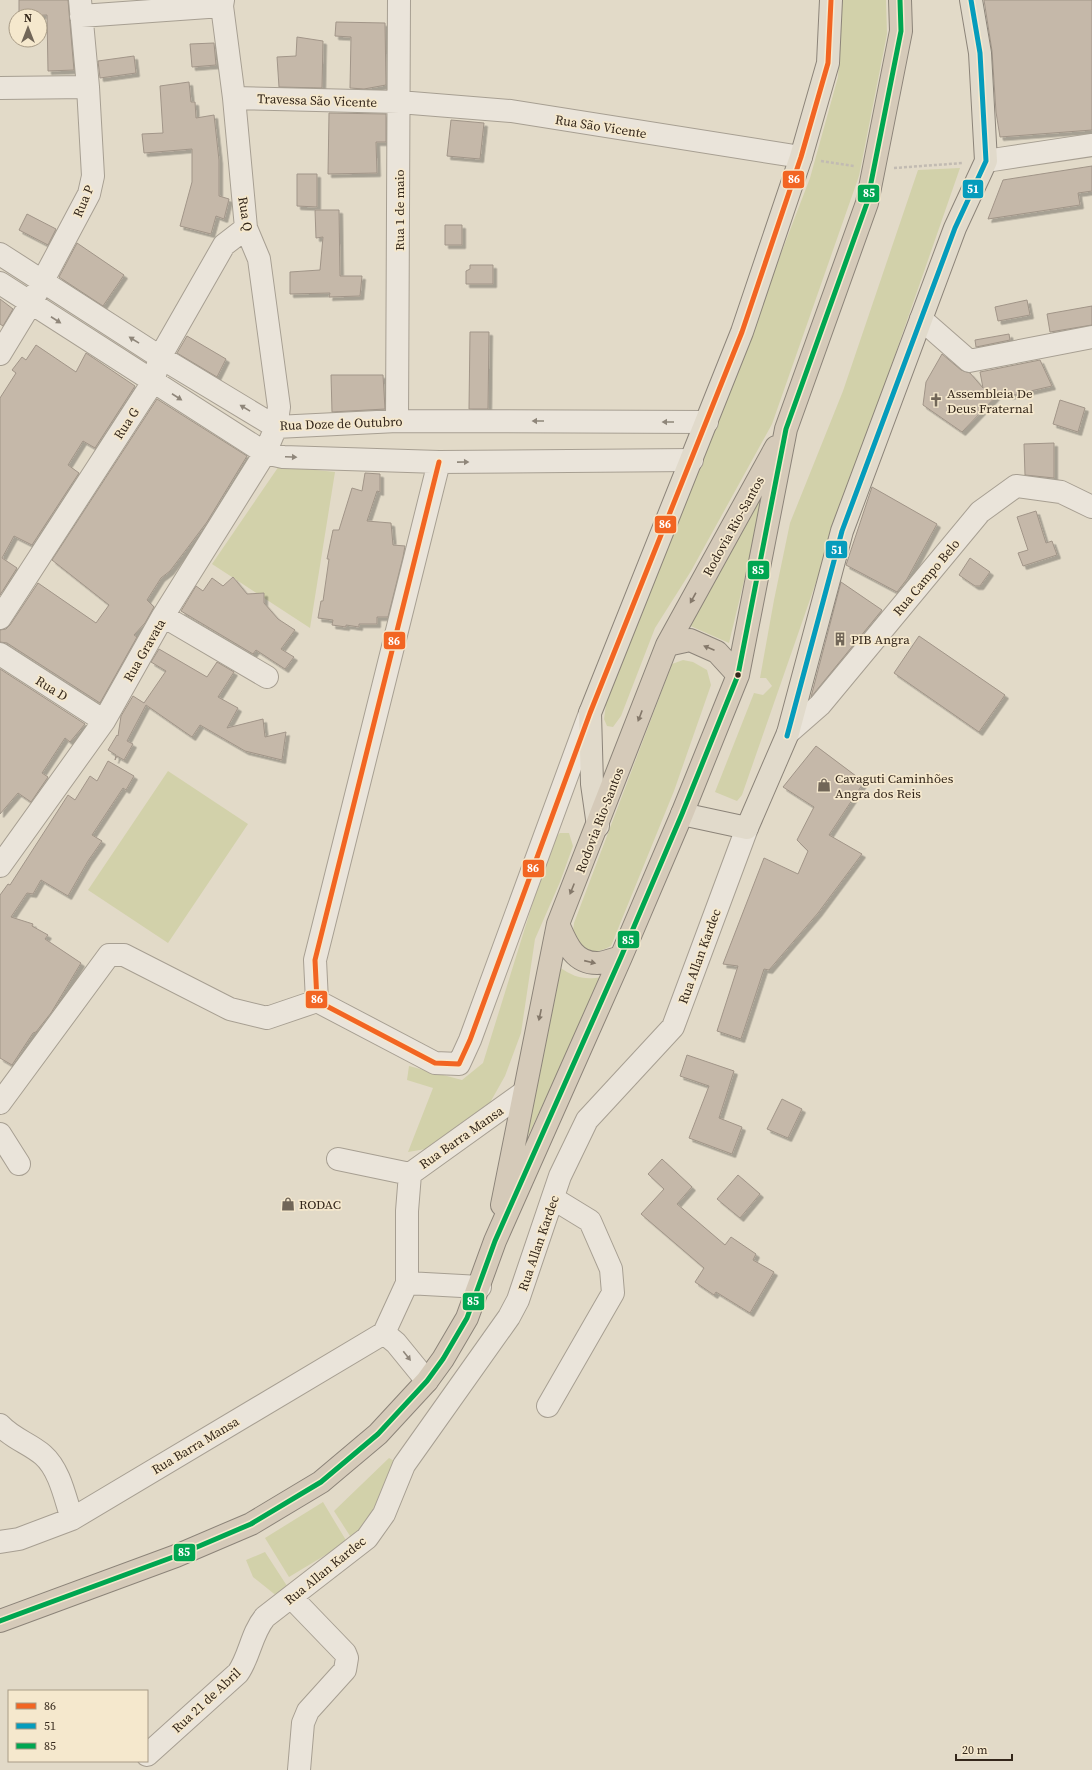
<svg xmlns="http://www.w3.org/2000/svg" width="1092" height="1770" font-family="'Source Serif 4',serif">
  <style>
    .green { fill: #d2d1aa }
    .building { fill: #c5b8a9; stroke: #a19588; filter: url(#shadow) }
    .lines { fill: none; stroke-linecap: round; stroke-linejoin: round }
    .minor-casing { stroke: #a79f92; stroke-width: 24 }
    .major-casing { stroke: #8c8479; stroke-width: 24 }
    .highway-casing { stroke: #8c8479; stroke-width: 24 }
    .path { stroke: #c2bbb2; stroke-width: 2.5; stroke-dasharray: 3 2; stroke-linecap: butt }
    .minor { stroke: #eae4da; stroke-width: 22 }
    .major { stroke: #e1dacb; stroke-width: 22 }
    .highway { stroke: #d5cab9; stroke-width: 22 }
    .bus-1-casing { stroke: #f5e8cd; stroke-width: 8 }
    .bus-2-casing { stroke: #f5e8cd; stroke-width: 8 }
    .bus-3-casing { stroke: #f5e8cd; stroke-width: 8 }
    .bus-1 { stroke: #f26522; stroke-width: 5 }
    .bus-2 { stroke: #059cbc; stroke-width: 5 }
    .bus-3 { stroke: #00a651; stroke-width: 5 }
    .oneway { fill: #8f867a }
    .oneway2 { fill: #84786a }
    .bus-dot { fill: #34271b; stroke: #f5e8cd; stroke-width: 1.5 }
    .labels { text-anchor: middle; stroke-width: 3.5; stroke-linejoin: round; paint-order: stroke }
    .street-label { font-size: 13px; fill: #34271b; stroke: #f5e8cd }
    .poi-label { font-size: 13px; fill: #34271b; stroke: #f5e8cd; text-anchor: start }
    .line-badge { stroke: #f5e8cd; stroke-width: 1.5 }
    .badge-label { font-size: 11px; text-anchor: middle; font-weight: bold; fill: #fff }
  </style>
  <defs>
    <filter id="shadow"><feDropShadow dx="3.5" dy="3.5" stdDeviation="0" flood-color="#0004"/></filter>
  </defs>
  <rect width="100%" height="100%" fill="#e2dac8"/>
  <path class="green" d="M842,0H886L887,34L859,176L772,424L691,571L655,628L621,716L613,727L607,726L604,719L606,704L676,519L731,384L810,178L838,77Z
    M960,168L742,795L737,801L715,792L754,693L763,695L772,686L766,678H760L774,600L790,523L843,391L918,170Z
    M279,466L335,472L310,628L212,564Z
    M766,490L729,643L686,624Z
    M683,660L693,662L707,670L711,685L674,791L611,946C592,956 588,951 572,940L574,923L672,664Z
    M168,771L248,824L168,943L88,890Z
    M560,833H569L573,846L560,882L535,939L521,1033L505,1076L487,1108L426,1149L408,1152L433,1088L407,1080L409,1066L462,1080L483,1063L552,841Z
    M559,967C576,978 583,980 603,977L526,1140Z
    M389,1458L400,1464L387,1505L352,1539L334,1511Z
    M323,1502L347,1542L289,1577L265,1538Z
    M265,1552L289,1589L278,1597L253,1577L246,1560Z"/>
  <path class="building" d="M19,0H68L74,70L48,71L47,15L19,16Z
    M984,0H1092V130L1000,137L996,112L992,51Z
    M336,22L385,23L386,85L364,89L350,88L351,37L335,36Z
    M297,37L323,41L322,88L279,87L277,57L296,56Z
    M214,43L216,65L192,67L190,44Z
    M134,56L136,73L100,78L98,61Z
    M189,82L191,102H195L196,118L214,115L219,160V196L229,199L224,219L216,216L211,234L180,226L192,182V149L144,153L142,134L163,133L160,86Z
    M329,113L386,114V142H376L377,173L328,174Z
    M451,120L484,123L480,159L447,156Z
    M1092,166V191L1078,193L1080,205L988,219L1003,180Z
    M297,174H317V207L297,206Z
    M315,210H339L340,276H362L360,296L329,297L330,293L290,294V272L320,270L323,237L316,238Z
    M27,214L56,229L48,245L19,230Z
    M445,225H462V245H445Z
    M77,243L124,275L103,306L59,277Z
    M470,265H493V284H466V271L470,269Z
    M0,299L13,309L3,326L0,324Z
    M1027,300L1030,315L998,321L995,307Z
    M1092,306V325L1050,332L1047,314Z
    M470,332H489L488,409H469Z
    M1009,334L1010,340L976,347L975,340Z
    M187,336L226,359L217,377L177,353Z
    M36,345L76,372L86,353L135,386L95,448L83,441L68,465L79,473L32,545L14,536L2,558L17,568L0,595V398L16,373L12,370L22,357L26,360Z
    M942,354L961,370L970,373L983,388L980,372L1040,360L1052,386L1009,396L1005,387L962,432L923,405L926,382Z
    M331,375H383L385,409L332,412Z
    M157,399L247,456L207,522L170,571L161,578L147,600L154,607L145,623L134,635L137,637L100,703L7,643L0,642V630L6,629L10,625L38,583L96,623L109,605L52,560Z
    M1060,400L1085,408L1078,432L1053,424Z
    M1054,443V478L1025,475L1024,444Z
    M365,473L380,474V492L377,491L367,521L391,523L393,545L405,546L403,557L388,617H377V624H359V627L346,625V627L332,625L333,620L318,618L321,601H323L329,559H327L333,530H339L352,488L362,491Z
    M872,487L937,524L907,579L897,592L846,565Z
    M1036,511L1046,543L1052,541L1057,555L1023,566L1018,553L1028,550L1017,517Z
    M970,558L990,572L980,586H975L959,575Z
    M233,577L247,594L264,593V603L278,619L295,630L281,649L294,657L285,669L256,650L253,654L181,611L196,586L203,591L212,578L223,586Z
    M841,582L882,610L811,697Z
    M919,636L1005,695L979,732L894,673Z
    M159,649L207,677L217,662L234,672L218,697L238,708L227,728L263,719L265,737L286,732L282,760L245,751L200,725L192,737L146,705L127,741L133,744L124,760L117,756L115,760L116,755L108,750L117,735L118,736L121,716L133,696L144,703L166,671L151,662Z
    M0,669L85,724L70,742L65,738L42,773L48,777L31,802L18,793L0,814Z
    M816,746L864,782L829,835L862,854L818,913L769,970L764,969L741,1039L717,1031L738,966L723,964L764,858L798,874L808,851L797,840L814,807L783,787Z
    M108,761L134,776L126,790L123,788L92,835L102,841L88,861L68,896L41,880L33,894L27,893L11,917L33,924L32,926L48,935L45,939L81,963L51,1013L36,1032L33,1033L12,1065L0,1058V895L8,884L10,885L68,795L75,800L90,776L97,781Z
    M687,1055L734,1071L719,1118L742,1127L732,1154L689,1138L709,1086L680,1076Z
    M782,1099L802,1109L788,1138L767,1129Z
    M662,1159L692,1187L677,1204L725,1245L731,1237L756,1254L753,1260L774,1272L750,1313L716,1292L714,1295L695,1282L704,1268L641,1214L664,1189L648,1174Z
    M738,1175L760,1194L740,1218L717,1199Z"/>
  <g class="lines">
    <g class="minor-casing">
      <path id="minor" d="M81,16L222,6
        M0,88L88,87
        M234,98L399,102L511,111L801,157
        M986,161L1092,145
        M0,254L160,357L276,427L397,421L707,422
        M0,283L265,453L283,457L439,462L692,460
        M921,319L969,361L1092,337
        M0,354L31,303L89,194L93,176L88,87L80,0
        M397,421L399,0
        M163,616L267,677
        M0,618L153,382L160,357L224,245L246,228
        M0,654L104,721
        M788,733L820,705L980,512L1016,486L1061,492L1092,507
        M0,866L104,721L163,616L265,453L276,427L279,407L259,259L246,228L234,98L222,6L223,0
        M317,1001L315,960L439,462
        M317,1001L435,1063L459,1064L470,1040L590,713
        M0,1103L109,955H124L230,1009L267,1018L317,1001
        M0,1134L19,1164
        M338,1159L410,1174
        M407,1283L480,1287
        M384,1333L396,1343L427,1381
        M548,1406L613,1293L611,1269L590,1221L554,1199
        M0,1425C13,1439 29,1443 43,1455C60,1470 65,1498 72,1519
        M0,1542L19,1539L72,1519L384,1333L407,1283V1211L410,1174L523,1093
        M292,1598L345,1653L347,1658L345,1670L308,1711L303,1723L299,1770
        M147,1755L238,1673C250,1656 251,1634 265,1617L367,1538L384,1514L404,1465L509,1317L518,1300L560,1176L587,1120L673,1027L747,828"/>
    </g>
    <g class="major-casing">
      <path id="major" d="M682,814L747,828L788,733L842,531L955,228L986,161L980,53L971,0
        M598,826L592,784L590,713L742,332L801,157L828,63L831,0"/>
    </g>
    <g class="highway-casing">
      <path id="highway" d="M667,645L690,640L717,652L738,675
        M558,924C566,942 573,963 597,963C604,963 614,959 621,957
        M502,1205L558,924L667,645L776,447
        M0,1621L176,1556L251,1524L321,1482L378,1434L427,1381L443,1359L467,1318L495,1241L621,957L682,814L738,675L786,429L867,203L901,31L900,0"/>
    </g>
    <path class="path" d="M821,161L854,166
      M894,168L963,163"/>
    <use href="#minor" class="minor"/>
    <use href="#major" class="major"/>
    <use href="#highway" class="highway"/>
    <g class="bus-1-casing">
      <path id="bus-1" d="M439,462L315,960L317,1001L435,1063L459,1064L470,1040L590,713L742,332L801,157L828,63L831,0"/>
    </g>
    <g class="bus-2-casing">
      <path id="bus-2" d="M787,736L842,531L955,228L986,161L980,53L971,0"/>
    </g>
    <g class="bus-3-casing">
      <path id="bus-3" d="M0,1621L176,1556L251,1524L321,1482L378,1434L427,1381L443,1359L467,1318L495,1241L621,957L682,814L738,675L786,429L867,203L901,31L900,0"/>
    </g>
    <use href="#bus-1" class="bus-1"/>
    <use href="#bus-2" class="bus-2"/>
    <use href="#bus-3" class="bus-3"/>
  </g>
  <defs><path id="oneway-solid" d="M-6-.8H1V-3.2L6.5 0L1 3.2V.8H-6Z"/></defs>
  <g class="oneway">
    <use href="#oneway-solid" transform="translate(56 320) rotate(33)"/>
    <use href="#oneway-solid" transform="translate(134 340) rotate(-148)"/>
    <use href="#oneway-solid" transform="translate(177 397) rotate(33)"/>
    <use href="#oneway-solid" transform="translate(245 408) rotate(-149)"/>
    <use href="#oneway-solid" transform="translate(538 421) rotate(-180)"/>
    <use href="#oneway-solid" transform="translate(668 422) rotate(-180)"/>
    <use href="#oneway-solid" transform="translate(291 457) rotate(2)"/>
    <use href="#oneway-solid" transform="translate(463 462) rotate(-1)"/>
    <use href="#oneway-solid" transform="translate(407 1356) rotate(52)"/>
  </g>
  <g class="oneway2">
    <use href="#oneway-solid" transform="translate(693 598) rotate(119)"/>
    <use href="#oneway-solid" transform="translate(709 648) rotate(-157)"/>
    <use href="#oneway-solid" transform="translate(640 716) rotate(111)"/>
    <use href="#oneway-solid" transform="translate(572 889) rotate(112)"/>
    <use href="#oneway-solid" transform="translate(590 962) rotate(13)"/>
    <use href="#oneway-solid" transform="translate(540 1015) rotate(102)"/>
  </g>
  <defs>
    <g id="church-bare" transform="scale(1.08)"><path d="M-1.2-6h2.4v3.5h3.3v2.4h-3.3V6h-2.4V-.1h-3.3v-2.4h3.3Z" fill="#716658" stroke="#f5e8cd" stroke-width="2.5" paint-order="stroke"/></g>
    <g id="building-bare" transform="scale(1.08)"><path d="M-4-6H4V6H1V3H-1V6H-4ZM-2.5-4.3h1.7v1.8h-1.7ZM.8-4.3h1.7v1.8H.8ZM-2.5-1h1.7V.8h-1.7ZM.8-1h1.7V.8H.8Z" fill="#716658" stroke="#f5e8cd" stroke-width="2.5" paint-order="stroke"/></g>
    <g id="shop-bare" transform="scale(1.08)"><path d="M-5-2.5h2.3a2.7 3.5 0 0 1 5.4 0H5L5.5 6h-11ZM-1.5-2.5h3a1.5 2.3 0 0 0-3 0Z" fill="#716658" stroke="#f5e8cd" stroke-width="2.5" paint-order="stroke"/></g>
  </defs>
  <g fill-rule="evenodd">
    <use href="#church-bare" x="936" y="400"/>
    <use href="#building-bare" x="840" y="639"/>
    <use href="#shop-bare" x="824" y="785"/>
    <use href="#shop-bare" x="288" y="1204"/>
  </g>
  <circle class="bus-dot" cx="738" cy="675" r="3.5"/>
  <g class="labels">
    <g class="street-label">
      <text transform="translate(317 100) rotate(2)" y="5">Travessa São Vicente</text>
      <text transform="translate(601 126) rotate(9)" y="5">Rua São Vicente</text>
      <text transform="translate(83 201) rotate(-67)" y="5">Rua P</text>
      <text transform="translate(399 210) rotate(-90)" y="5">Rua 1 de maio</text>
      <text transform="translate(246 214) rotate(81)" y="5">Rua Q</text>
      <text transform="translate(126 423) rotate(-57)" y="5">Rua G</text>
      <text transform="translate(341 423) rotate(-2)" y="5">Rua Doze de Outubro</text>
      <text transform="translate(733 526) rotate(-61)" y="5">Rodovia Rio-Santos</text>
      <text transform="translate(926 577) rotate(-50)" y="5">Rua Campo Belo</text>
      <text transform="translate(144 650) rotate(-60)" y="5">Rua Gravata</text>
      <text transform="translate(52 688) rotate(32)" y="5">Rua D</text>
      <text transform="translate(599 820) rotate(-69)" y="5">Rodovia Rio-Santos</text>
      <text transform="translate(699 956) rotate(-70)" y="5">Rua Allan Kardec</text>
      <text transform="translate(461 1137) rotate(-35)" y="5">Rua Barra Mansa</text>
      <text transform="translate(538 1243) rotate(-71)" y="5">Rua Allan Kardec</text>
      <text transform="translate(195 1445) rotate(-31)" y="5">Rua Barra Mansa</text>
      <text transform="translate(325 1570) rotate(-39)" y="5">Rua Allan Kardec</text>
      <text transform="translate(206 1700) rotate(-43)" y="5">Rua 21 de Abril</text>
    </g>
    <g class="poi-label">
      <text x="947" y="398">Assembleia De<tspan x="947" dy="15">Deus Fraternal</tspan></text>
      <text x="851" y="644">PIB Angra</text>
      <text x="835" y="783">Cavaguti Caminhões<tspan x="835" dy="15">Angra dos Reis</tspan></text>
      <text x="299" y="1209">RODAC</text>
    </g>
  </g>
  <g class="line-badge">
    <rect x="782" y="170" width="23" height="19" rx="4" fill="#f26522"/>
    <rect x="962" y="179" width="22" height="20" rx="4" fill="#059cbc"/>
    <rect x="857" y="184" width="23" height="19" rx="4" fill="#00a651"/>
    <rect x="654" y="515" width="23" height="19" rx="4" fill="#f26522"/>
    <rect x="825" y="540" width="23" height="19" rx="4" fill="#059cbc"/>
    <rect x="747" y="560" width="23" height="20" rx="4" fill="#00a651"/>
    <rect x="383" y="631" width="23" height="19" rx="4" fill="#f26522"/>
    <rect x="522" y="859" width="23" height="19" rx="4" fill="#f26522"/>
    <rect x="617" y="930" width="23" height="19" rx="4" fill="#00a651"/>
    <rect x="305" y="990" width="23" height="19" rx="4" fill="#f26522"/>
    <rect x="462" y="1292" width="23" height="19" rx="4" fill="#00a651"/>
    <rect x="173" y="1543" width="23" height="19" rx="4" fill="#00a651"/>
  </g>
  <g class="badge-label">
    <text x="794" y="183">86</text>
    <text x="973" y="193">51</text>
    <text x="869" y="197">85</text>
    <text x="665" y="528">86</text>
    <text x="837" y="554">51</text>
    <text x="758" y="574">85</text>
    <text x="394" y="645">86</text>
    <text x="533" y="872">86</text>
    <text x="628" y="944">85</text>
    <text x="317" y="1003">86</text>
    <text x="473" y="1305">85</text>
    <text x="184" y="1556">85</text>
  </g>
  <rect x="8" y="1690" width="140" height="72" fill="#f5e8cd" stroke="#a89b86"/>
  <rect x="16" y="1703" width="20" height="6" fill="#f26522" stroke="#a89b86"/>
  <text x="44" y="1710" font-size="12" fill="#34271b">86</text>
  <rect x="16" y="1723" width="20" height="6" fill="#059cbc" stroke="#a89b86"/>
  <text x="44" y="1730" font-size="12" fill="#34271b">51</text>
  <rect x="16" y="1743" width="20" height="6" fill="#00a651" stroke="#a89b86"/>
  <text x="44" y="1750" font-size="12" fill="#34271b">85</text>
  <g transform="translate(28 28)"><circle r="19" fill="#f5e8cd" stroke="#a89b86"/>
  <path d="M0-3L7 15L0 10L-7 15Z" fill="#716658"/>
  <text y="-6" font-size="11" font-weight="bold" text-anchor="middle" fill="#34271b">N</text>
  </g>
  <path d="M956 1754v6h56v-6" fill="none" stroke="#34271b" stroke-width="2"/>
  <text x="962" y="1754" font-size="12" fill="#34271b" stroke="#f5e8cd" stroke-width="3" paint-order="stroke">20 m</text>
</svg>
